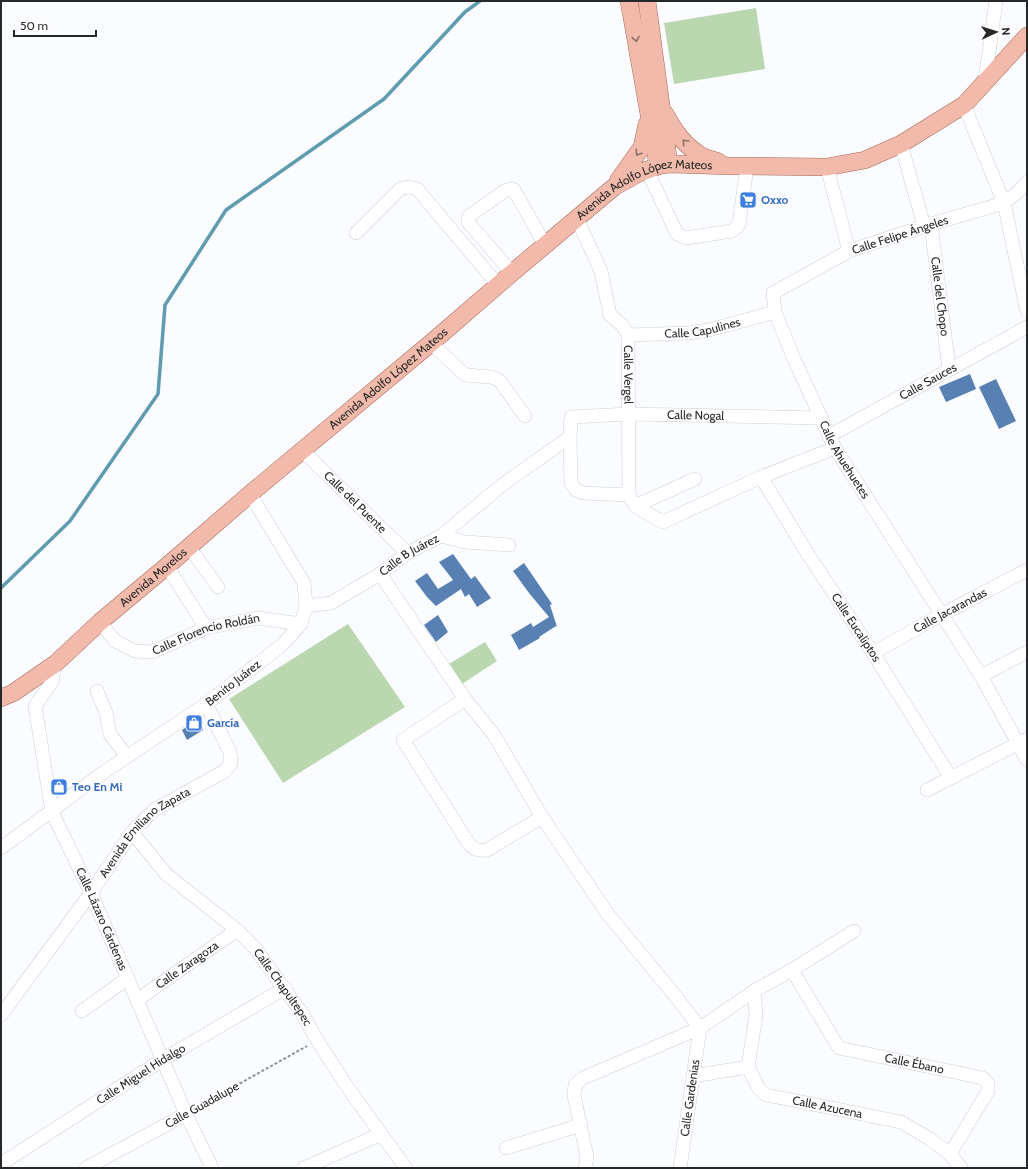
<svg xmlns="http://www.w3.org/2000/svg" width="1028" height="1169" font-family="Cabin,sans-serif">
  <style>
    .green { fill: #bad7af }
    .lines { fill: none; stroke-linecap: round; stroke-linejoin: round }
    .stream { stroke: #609caf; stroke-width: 3.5 }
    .building { fill: #5880b3 }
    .minor-casing { stroke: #ccd0d4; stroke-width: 14 }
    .major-casing { stroke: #a56958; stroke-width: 18 }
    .path { stroke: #8f9193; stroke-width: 2; stroke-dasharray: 3 2; stroke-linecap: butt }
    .minor { stroke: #fff; stroke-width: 13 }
    .major { stroke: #f2baaa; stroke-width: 17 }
    .oneway { stroke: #8c716a }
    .labels { text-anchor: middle; stroke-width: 3; stroke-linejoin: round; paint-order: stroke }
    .street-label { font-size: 12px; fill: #262829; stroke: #fff }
    .shop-label { font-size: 12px; font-weight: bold; fill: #366cbe; stroke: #fff; text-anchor: start }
  </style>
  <rect width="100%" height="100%" fill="#fafcff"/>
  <path class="green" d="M756,8L765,69L674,84L664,23Z
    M348,624L405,707L283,783L229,699Z
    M485,642L497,661L462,684L449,664Z"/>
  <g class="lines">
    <path class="stream" d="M1,588L70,521L158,394L165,305L226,210L384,99L465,12L480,1"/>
  </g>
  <path class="building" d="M970,374L976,389L946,402L939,387Z
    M996,379L1016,421L999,429L979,387Z
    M453,554L471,579L475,576L491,598L477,607L469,594L465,597L461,589L436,606L427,597L415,581L427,573L438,589L453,580L439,562Z
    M524,563L552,604L550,605L557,627L556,626L539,637L540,638L519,650L511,635L531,623L533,627L549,617L529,593L513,571Z
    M438,615L448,632L436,642L424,625Z
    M198,719L203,730L187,740L182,730Z
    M61,781L68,789L58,796L56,783Z"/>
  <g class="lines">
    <g class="minor-casing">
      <g id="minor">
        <path d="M985,81L996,1"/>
        <path d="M964,105L1004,203L1027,312"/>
        <path d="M901,144L924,226"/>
        <path d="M827,167L849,251"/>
        <path d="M647,170L677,234L686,238L732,231L736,228L739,224L747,167"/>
        <path id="s1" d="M1027,182L1018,192L1004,203L931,224L849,251L773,293L775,312L794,359L835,448L981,676L1027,760"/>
        <path id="s2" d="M577,219L601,271L610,315L622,325L628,335L629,495L635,506L663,522L761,477L835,448"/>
        <path id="s3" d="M931,224L949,369"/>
        <path d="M356,233L400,189L409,187L417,189L498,285"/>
        <path d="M512,273L468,222L469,216L506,190L511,189L514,190L545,245"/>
        <path id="s4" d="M628,335L689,333L709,330L775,312"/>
        <path d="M431,343L465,375L491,377L499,380L525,416"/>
        <path id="s5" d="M829,436L1027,327"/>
        <path id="s6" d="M303,451L407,553"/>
        <path id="s7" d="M761,477L809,556L873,653L951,778"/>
        <path id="s8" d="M629,495L583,493L576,490L571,483L570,437L571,417L629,414L820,418"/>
        <path d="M635,506L695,479"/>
        <path d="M441,536L465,542L509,545"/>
        <path d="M189,547L218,587"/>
        <path d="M167,566L206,628"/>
        <path d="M380,574L465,699L494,735L542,817L607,913L677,998L700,1028L680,1168"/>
        <path id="s9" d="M306,606L331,603L380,574L407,553L441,536L502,485L570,437"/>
        <path id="s10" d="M100,622L115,641L135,651L152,652L206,628L258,618L301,624"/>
        <path id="s11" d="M873,653L941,615L1027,570"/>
        <path id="s12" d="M55,664L52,682L35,706L52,812L91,893L186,1114L212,1168"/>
        <path d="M981,676L1027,652"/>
        <path d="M97,691L107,715L108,725L110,734L127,757"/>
        <path d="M465,699L403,740L469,844C475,850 479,851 487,850L542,817"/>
        <path d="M927,790L1027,739"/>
        <path id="s13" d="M132,832L166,874L237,930L255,948L302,1013L317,1040L350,1091L406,1168"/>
        <path id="s14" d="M1,848L104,772L206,704L282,645L301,624L306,606L304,583L250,494"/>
        <path id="s15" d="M792,970L839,1048L983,1078L988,1083V1091L950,1154"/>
        <path id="s16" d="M137,1000L237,930"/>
        <path d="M82,1011L128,978"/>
        <path id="s17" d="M1,1015L91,893L132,832L154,810L225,771L231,763L230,752L206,704"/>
        <path d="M748,1067L756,1015L754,991"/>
        <path id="s18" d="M693,1076L748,1067L759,1089L767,1095L901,1122L930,1139L950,1154L961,1168"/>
        <path d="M506,1148L581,1125"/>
        <path id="s19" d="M1,1165L7,1160L162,1060L285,988"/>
        <path d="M86,1168L186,1114"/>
        <path d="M304,1168L381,1134"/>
        <path d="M585,1168L587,1157L574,1095L575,1085L583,1078L700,1028L754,991L792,970L854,931"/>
      </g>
    </g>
    <g class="major-casing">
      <g id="major">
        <path d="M629,1L658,166"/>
        <path d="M647,1L669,164"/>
        <path d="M665,114C674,130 684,146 702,156C707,159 714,160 719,162"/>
        <path d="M618,181L642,147L647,124"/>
        <path id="s20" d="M1,698L13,693L55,664L100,622L167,566L250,494L431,343L512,273L614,187L639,173L658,166L669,164L731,166L827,167L865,160L901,144L964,105L1027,36"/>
      </g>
    </g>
    <path class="path" d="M196,1108L307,1046"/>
    <use href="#minor" class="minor"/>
    <use href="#major" class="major"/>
  </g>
  <defs><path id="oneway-chevron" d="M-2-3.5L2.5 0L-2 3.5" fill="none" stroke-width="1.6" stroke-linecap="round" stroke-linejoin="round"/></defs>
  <g class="oneway">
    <use href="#oneway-chevron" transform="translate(636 39) rotate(80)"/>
    <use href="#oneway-chevron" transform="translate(685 142) rotate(-134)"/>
    <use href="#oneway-chevron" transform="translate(638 153) rotate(123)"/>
  </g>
  <defs>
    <g id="supermarket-square" transform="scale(0.9)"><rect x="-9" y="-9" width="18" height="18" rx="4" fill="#3f7fe0" stroke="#fff"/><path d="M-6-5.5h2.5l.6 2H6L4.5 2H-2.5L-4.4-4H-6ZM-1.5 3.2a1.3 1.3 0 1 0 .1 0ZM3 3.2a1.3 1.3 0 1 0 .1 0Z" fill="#fff"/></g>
    <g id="shop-square" transform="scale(0.9)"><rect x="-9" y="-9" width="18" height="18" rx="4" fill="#3f7fe0" stroke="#fff"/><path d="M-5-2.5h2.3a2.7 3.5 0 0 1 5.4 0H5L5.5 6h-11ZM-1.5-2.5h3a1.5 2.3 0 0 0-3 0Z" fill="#fff"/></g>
  </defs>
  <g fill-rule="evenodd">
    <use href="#supermarket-square" x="748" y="200"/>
    <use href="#shop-square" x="194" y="723"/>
    <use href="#shop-square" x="59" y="787"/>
  </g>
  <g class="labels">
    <g class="street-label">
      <text dy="4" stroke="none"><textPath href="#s20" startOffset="827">Avenida Adolfo López Mateos</textPath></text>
      <text transform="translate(900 235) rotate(-18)" y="4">Calle Felipe Ángeles</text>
      <text dy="4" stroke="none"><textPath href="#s3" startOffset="73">Calle del Chopo</textPath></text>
      <text dy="4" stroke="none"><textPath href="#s4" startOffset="75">Calle Capulines</textPath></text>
      <text dy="4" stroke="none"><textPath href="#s2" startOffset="169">Calle Vergel</textPath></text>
      <text dy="4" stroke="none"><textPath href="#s20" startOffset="503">Avenida Adolfo López Mateos</textPath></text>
      <text dy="4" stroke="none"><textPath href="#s5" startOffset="113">Calle Sauces</textPath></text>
      <text dy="4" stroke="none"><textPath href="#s8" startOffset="253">Calle Nogal</textPath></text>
      <text dy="4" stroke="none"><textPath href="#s1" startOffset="463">Calle Ahuehuetes</textPath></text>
      <text dy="4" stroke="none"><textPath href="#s6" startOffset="73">Calle del Puente</textPath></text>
      <text dy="4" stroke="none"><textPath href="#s9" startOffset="117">Calle B Juárez</textPath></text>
      <text dy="4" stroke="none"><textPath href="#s20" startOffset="195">Avenida Morelos</textPath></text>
      <text dy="4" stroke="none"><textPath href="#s11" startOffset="88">Calle Jacarandas</textPath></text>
      <text dy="4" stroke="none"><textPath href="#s7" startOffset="178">Calle Eucaliptos</textPath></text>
      <text dy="4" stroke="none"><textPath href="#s10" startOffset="121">Calle Florencio Roldán</textPath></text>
      <text dy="4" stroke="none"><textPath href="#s14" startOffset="285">Benito Juárez</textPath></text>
      <text dy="4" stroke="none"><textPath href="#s17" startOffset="234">Avenida Emiliano Zapata</textPath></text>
      <text dy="4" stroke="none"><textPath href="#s12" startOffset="273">Calle Lázaro Cárdenas</textPath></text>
      <text dy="4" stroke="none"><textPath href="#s16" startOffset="61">Calle Zaragoza</textPath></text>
      <text dy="4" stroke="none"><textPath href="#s13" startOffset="218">Calle Chapultepec</textPath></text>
      <text dy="4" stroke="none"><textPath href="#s15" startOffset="168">Calle Ébano</textPath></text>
      <text dy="4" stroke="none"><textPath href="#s19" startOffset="167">Calle Miguel Hidalgo</textPath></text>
      <text transform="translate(690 1098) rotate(-82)" y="4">Calle Gardenias</text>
      <text transform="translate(202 1105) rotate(-29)" y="4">Calle Guadalupe</text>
      <text dy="4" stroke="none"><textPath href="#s18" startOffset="152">Calle Azucena</textPath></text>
    </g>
    <g class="shop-label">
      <text x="761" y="204">Oxxo</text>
      <text x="207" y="727">García</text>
      <text x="72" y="791">Teo En Mi</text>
    </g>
  </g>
  <rect width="1028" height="1169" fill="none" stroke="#262829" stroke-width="4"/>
  <g transform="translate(996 32) rotate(86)" stroke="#ffffff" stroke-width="3" paint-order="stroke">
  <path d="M0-3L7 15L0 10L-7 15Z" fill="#262829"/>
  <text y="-6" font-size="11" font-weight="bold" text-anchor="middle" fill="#262829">N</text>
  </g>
  <path d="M14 30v6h82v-6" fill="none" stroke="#262829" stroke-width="2"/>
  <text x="20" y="30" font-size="12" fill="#262829" stroke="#ffffff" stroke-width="3" paint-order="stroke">50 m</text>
</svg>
